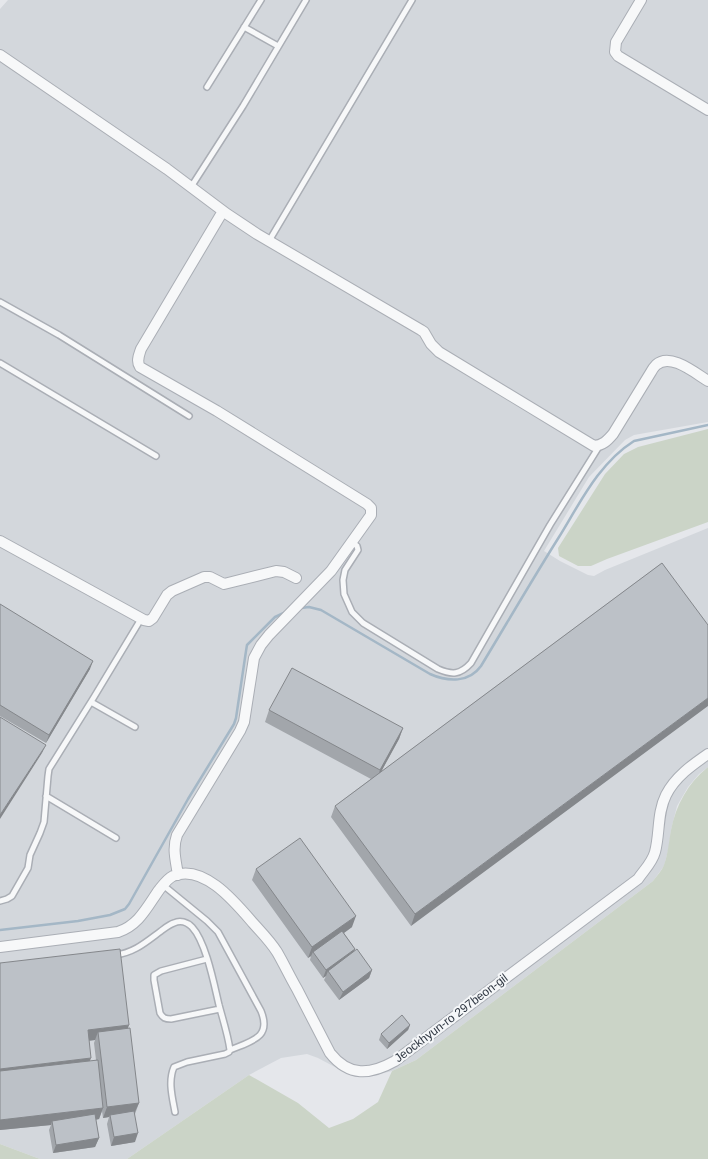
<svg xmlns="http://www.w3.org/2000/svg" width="708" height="1159" font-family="Arial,sans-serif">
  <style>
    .built { fill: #d3d7dc }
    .green { fill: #cbd4c7 }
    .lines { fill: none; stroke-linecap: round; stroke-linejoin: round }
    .stream { stroke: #a4b7c6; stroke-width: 2.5 }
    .lane-casing { stroke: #aaaeb5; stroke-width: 8 }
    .street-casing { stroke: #aaaeb5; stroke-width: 12 }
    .lane { stroke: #f7f8f9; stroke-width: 5 }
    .street { stroke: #f7f8f9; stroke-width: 10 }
    .wall { fill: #a2a6ab; fill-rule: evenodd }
    .shaded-wall { fill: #84878b }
    .building { fill: #bcc1c7; stroke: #84878b }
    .labels { text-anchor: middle; stroke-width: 4; stroke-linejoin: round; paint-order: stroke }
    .street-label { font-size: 12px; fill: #2e3641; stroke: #f4f6f8 }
  </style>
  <rect width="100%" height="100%" fill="#e5e7eb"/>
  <path class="built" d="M8,0H708V422L634,435L625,440L589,477L544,551L560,561L588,575L594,576L605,570L708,528V767L699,774L688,787L677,806L671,830L669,847L664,866L653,881L416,1060L392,1071L372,1076L348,1074L318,1058L307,1054L281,1058L249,1075L127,1159H40L0,1144V9Z"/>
  <path class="green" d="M708,429V522L607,559L591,566H578L559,556L558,548L605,474L624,454L638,447Z
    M708,767V1159H127L249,1075L298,1103L329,1128L353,1119L378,1102L392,1071L416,1060L653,881C657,876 662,870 664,865C668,854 669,841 671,830C676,805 688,783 708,767Z
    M0,1144L40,1159H0Z"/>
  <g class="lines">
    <path class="stream" d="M301,608L309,607L321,610L430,674C448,682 469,683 481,666C507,623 532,580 559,537C580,503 599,463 634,441L708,425
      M0,930L78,921L110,915L125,909L129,904L188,799L234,724L236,718L246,651L247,645L275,617L288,611"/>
    <g class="lane-casing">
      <path id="lane" d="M244,27L278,46
        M207,87L261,0
        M191,187L243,106L306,0
        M269,241L412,0
        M0,302L59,335L189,416
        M0,363L156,456
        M352,542L357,546L358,550L345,570L343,580L344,594L352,612L363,623L438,669C452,675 460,675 471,663L550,525L600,445
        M91,702L135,727
        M46,796L116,838
        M163,885L207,921L218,932L261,1011C272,1038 251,1041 230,1050
        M0,901L7,899L12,896L28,868L30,855L40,833L44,822L48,776L49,769L94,697L141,619
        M115,955C134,953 146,942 161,931C165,928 170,924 174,923C180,920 187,922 192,927C206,942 214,984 219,1005C223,1020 228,1035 230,1050L229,1052L225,1054L187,1062L174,1067C168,1081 172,1096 175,1112
        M207,959L161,971L154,975V980L160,1013C163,1018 165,1019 171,1019L220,1009"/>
    </g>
    <g class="street-casing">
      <path id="street" d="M641,0L616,42L615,52L618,56L708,110
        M0,55L167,169L227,214L257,234L421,330L424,332L431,344L439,352L594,446C603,445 607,441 613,434L651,372C652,370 654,367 656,365C670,352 695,373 708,381
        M0,541L144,620L149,621L153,618L167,595L172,591L204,577H210L224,584L276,571L284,572L296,578
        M178,875C176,861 172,849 177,835L240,731L244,722L254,658L261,645L269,635L331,571L371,515V508L367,504L217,411L140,367C136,361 139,355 141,349L223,211
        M0,947L118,932C139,925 147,907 159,890C163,885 167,879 173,876C203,863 235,902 253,923C261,932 270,941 277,952C284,964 290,977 297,989C308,1010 319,1032 330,1053C349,1077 370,1075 395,1061L638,879C644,870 652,863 655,852C660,833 657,813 666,795C675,777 692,765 708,754"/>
    </g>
    <use href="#lane" class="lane"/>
    <use href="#street" class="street"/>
  </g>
  <path class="wall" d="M662,563L411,926L331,817L335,806L371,779L265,722L269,710L403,728L399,739L381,772Z
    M0,604L90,669L46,743L0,716Z
    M256,869L352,927L344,933L355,949L354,952L372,970L369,978L339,1000L324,980L326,976L323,978L310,960L311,956L308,958L252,880Z
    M0,963L128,1028L139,1103L135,1114V1142L111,1146L107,1124L109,1117L103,1118L102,1111L99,1119L96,1120L99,1138L95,1147L53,1153L49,1130L51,1125L0,1130ZM95,1040L94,1043L96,1060L90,1061L89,1041Z
    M410,1025L408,1030L387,1049L379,1040L381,1034Z"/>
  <path class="shaded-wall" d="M93,661L90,669L46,743L49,735Z
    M708,698V706L411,926L415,914Z
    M403,728L399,739L376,781L380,770Z
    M46,745L42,753L0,819V815Z
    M356,916L352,927L315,954L313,952L311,956L308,958L312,947Z
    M355,949L352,957L328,971L326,976L323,978L326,970Z
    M372,970L369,978L339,1000L343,992Z
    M129,1025L125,1037L98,1032L95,1040L84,1041L88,1030Z
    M410,1025L408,1030L387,1049L389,1043Z
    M91,1058L87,1069L0,1080V1069Z
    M139,1103L134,1114L110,1115L109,1117L103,1118L107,1107Z
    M103,1108L99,1119L53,1125L52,1121L51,1125L0,1130V1120Z
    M138,1133L135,1142L111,1146L114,1137Z
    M99,1138L95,1147L53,1153L56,1145Z"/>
  <path class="building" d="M662,563L708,625V698L415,914L335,806Z
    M0,604L93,661L49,735L0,705Z
    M292,668L403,728L380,770L269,710Z
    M0,717L46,745L0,815Z
    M300,838L356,916L312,947L256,869Z
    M342,931L355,949L326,970L313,952Z
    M120,949L129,1025L88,1030L91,1058L0,1069V963Z
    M357,949L372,970L343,992L328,971Z
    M402,1015L410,1025L389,1043L381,1034Z
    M130,1028L139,1103L107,1107L98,1032Z
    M98,1060L103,1108L0,1120V1071Z
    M134,1111L138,1133L114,1137L110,1115Z
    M95,1114L99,1138L56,1145L52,1121Z"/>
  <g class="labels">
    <g class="street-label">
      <text transform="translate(451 1018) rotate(-37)" y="4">Jeockhyun-ro 297beon-gil</text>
    </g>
  </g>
</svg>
